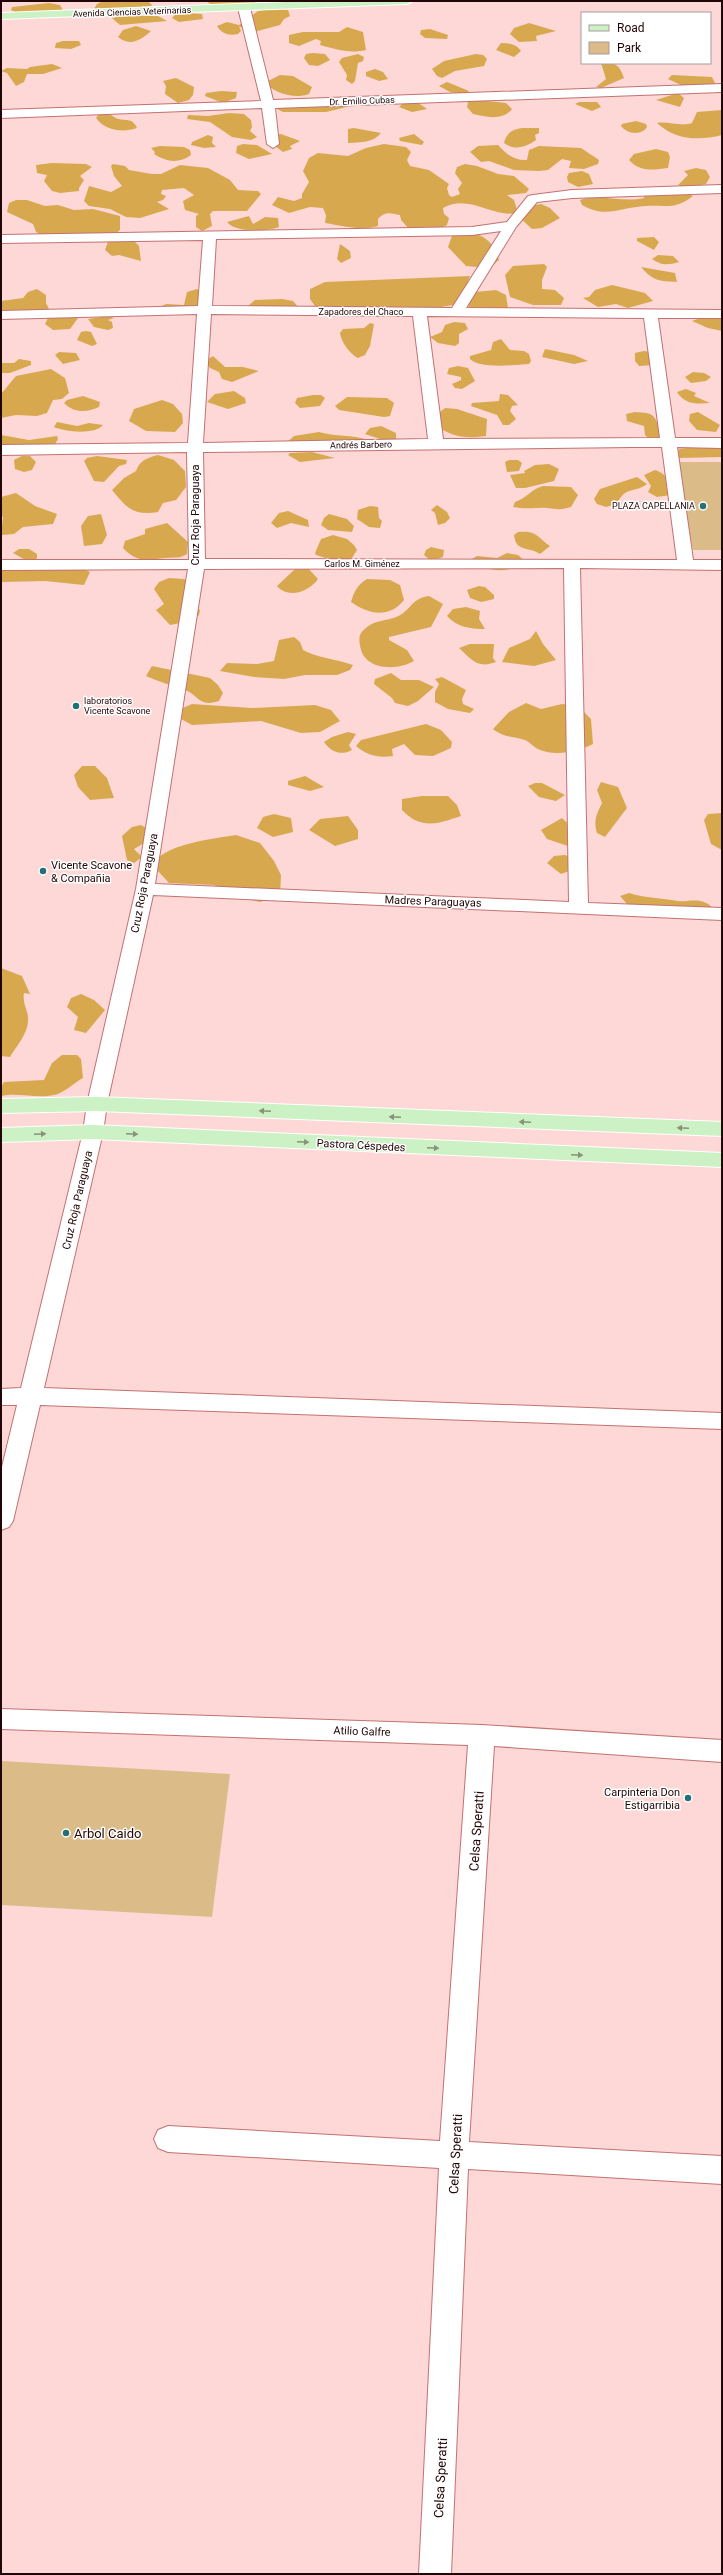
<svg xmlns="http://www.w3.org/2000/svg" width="723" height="2575" font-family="Roboto,sans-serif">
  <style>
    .green { fill: #dbbc88 }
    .forest { fill: #d8a84f }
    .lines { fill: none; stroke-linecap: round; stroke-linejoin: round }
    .minor-casing { stroke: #c37171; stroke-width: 2 }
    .major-casing { stroke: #fff; stroke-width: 2 }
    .minor { fill: #fff; fill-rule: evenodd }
    .major { fill: #ccf1c5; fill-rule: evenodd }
    .oneway { fill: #889379 }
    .poi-dot { fill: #257074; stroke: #fff; stroke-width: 1.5 }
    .labels { text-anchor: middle; stroke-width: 3; stroke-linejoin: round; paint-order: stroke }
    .far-street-label { font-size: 9px; fill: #220506; stroke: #fff }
    .far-poi-label { font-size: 9px; fill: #220506; stroke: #fff; text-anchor: end }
    .street-label { font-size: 11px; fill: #220506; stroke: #fff }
    .poi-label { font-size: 11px; fill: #220506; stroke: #fff; text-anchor: start }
    .near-street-label { font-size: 13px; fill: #220506; stroke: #fff }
    .near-poi-label { font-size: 13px; fill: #220506; stroke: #fff; text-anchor: start }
  </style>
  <rect width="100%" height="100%" fill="#fdd8d6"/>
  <path class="green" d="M676,462H722V550H693Z
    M1,1761L230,1774L212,1917L1,1905Z"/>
  <path class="forest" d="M103,1H148L152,5L148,8L110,15L94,9L97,4Z
    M206,1H301C286,13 266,3 250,3C238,3 227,5 216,8Z
    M49,3L60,5L64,12C43,21 31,20 11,10L12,7Z
    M270,9L288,10L290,16L284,19L280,25L250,33L239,26L241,31L238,34C229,36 222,34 217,26L227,22L239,25L258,11Z
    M186,13L202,14L203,19L179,22L172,18L175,15Z
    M120,16H158L167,21L120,25L112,18Z
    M529,23L556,31L536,36L537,41L519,42L510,34L514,28Z
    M136,26L151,31C141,40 130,47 118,37L123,30Z
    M347,27L363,32L366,50C349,54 335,49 320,45L321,41L316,39L299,46L289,43V35L303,32H339Z
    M430,29L448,35L447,39L425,38L420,34L421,30Z
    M63,41H79L81,45L71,49L55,48L56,43Z
    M501,43C509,43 517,44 521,51L514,57L496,50Z
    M313,53L325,54L330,60L318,66L309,65L304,58L306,54Z
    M358,54L364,57L363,61L358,63L355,81L352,84L346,80L347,75L339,62L342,58Z
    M476,54L483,55L487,59L484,66L455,71L442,78L437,76L432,69L444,61Z
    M601,63C616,63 619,64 624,78L601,88L596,87L606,79Z
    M52,64L62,68L43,74H27L24,82L16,86L7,73L1,71L7,68L27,69L30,67Z
    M375,69L383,72L388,79L379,81L366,76V72Z
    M280,75L293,76L312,87L309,94C295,99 279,94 268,86L266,82Z
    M672,75L712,77L718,89L685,87L668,79Z
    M176,78L194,87L193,95L189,100L178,103L165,94L166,86L163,81Z
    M447,82L469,91L465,95L450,92L439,86Z
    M221,91L237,92L236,98L223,103L205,96L206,93Z
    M678,93L684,98L680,107L656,100Z
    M477,100L506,103L512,109C503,121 485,117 473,114L467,107L468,102Z
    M409,101L417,102L427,109L412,112L399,107L402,104Z
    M579,102H597L601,107L592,111L575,104Z
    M341,103L347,107L326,112H283L277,109V106Z
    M722,110V135C698,141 675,140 657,123C669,121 681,127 692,123L697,112Z
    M107,113C111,114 114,118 118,119C127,121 133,118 137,128C124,133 105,131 96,118L99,114Z
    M229,113L244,114L251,120L252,127L250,131L257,137L251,140L232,137L210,122L187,119L188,115L208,116Z
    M636,121L646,124L647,127C641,136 627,134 621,126L622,124Z
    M354,128L381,133C373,143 361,142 348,143V129Z
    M522,128H539V133L535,135L536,140C526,147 515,151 504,143C506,133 513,129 522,128Z
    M281,134L300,141L290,146L292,149L283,152L275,146V135Z
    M414,134L424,142L422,145L400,141L399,138Z
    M208,135L213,137L212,143L216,147L204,148L191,145L192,142Z
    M243,144L257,145L272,154L249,159L236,153L237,146Z
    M384,144L406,147L411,152L407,160L410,166L429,170L449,184L447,188L449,195L452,197L460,194L458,189L462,183L455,173L457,167L465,164L477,166L498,174L514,176L529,189L526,193L507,195L514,200L518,213C492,218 469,193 443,208L444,214L449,218L447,225L439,229H409L401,220L400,215C390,213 385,211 378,219V226C358,231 344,226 325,223L326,215L323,208L310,207L289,213L272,205L278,197L294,201L302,198V194L309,182L303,171L309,158L318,153L348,156L366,148Z
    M498,145C506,154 515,161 527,160L529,150L539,146L581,148L599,160L598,164L584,169L569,168L571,161L562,159L548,170L539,171L514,170L489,161L481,162L470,152L478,146Z
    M160,146L184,147L190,150L191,155C179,164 166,162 154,154L155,152L151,148Z
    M656,149L668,152L670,157L668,168C652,170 640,172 629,160L634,154Z
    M52,163L86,164L92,167L80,176L84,180L79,188V191L60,193L52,191L44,181L47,175L37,173L36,165Z
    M113,164L125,166L129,170L152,174H161L180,165L208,168L230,180L238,190L258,191L261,194L247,211H213L210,214L212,226L202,231L196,227V216L199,214L185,210L183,201L194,195L184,188L162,190L161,194L166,196L163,200L157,202L169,209L140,218L126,217L110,209L89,206L84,201L89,186L111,192L122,186L114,176L111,166Z
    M696,168L706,170L710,177L706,184L687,188L678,185L688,175L684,171Z
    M582,171L589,174L593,184L578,187L568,182L567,177L569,173Z
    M678,190L693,196C675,210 667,205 646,206C621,207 606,219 582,205L580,200C600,193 621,203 644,198L645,194Z
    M16,200H27L45,206L58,205L74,210L93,209L120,216V230L115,234L42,235L36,232L33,224L7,212L9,203Z
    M541,204L550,208L560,218L542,228L532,229L519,217L530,206Z
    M249,216L253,224L265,217L278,218L279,227C266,232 236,233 227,222Z
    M476,234C489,238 495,247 499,260L489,268L466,266L448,247L452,236Z
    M654,237L659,242L654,250L637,241V238Z
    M109,239L135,242L139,246L141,261L119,255L112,256L105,250Z
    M340,244L350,251L351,258L341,263L337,259Z
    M658,255L673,256L679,262C668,265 662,266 652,259Z
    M544,264L547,267L542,280V289L555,290L564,298L561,305H533L510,297L505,275L513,266Z
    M641,267L675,273L677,282C659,281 653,281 641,267Z
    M470,276L459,304L435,308L317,309L310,299V289L325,282Z
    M612,285L645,293L653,301L628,308L616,304L598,307L583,298L589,297L595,290Z
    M37,289L46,295V303L50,311L1,313V301L23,298L28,292Z
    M197,289L207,295L204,310L160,307L166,304L184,305L187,292Z
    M496,290L506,295L508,308L499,310H471L464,300L475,292Z
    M282,299L293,301L300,309L257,312L248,306L255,300Z
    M56,315L78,318L70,329L53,330L45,324L48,318Z
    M722,315V331L708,328L692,321L706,316Z
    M108,316L114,318L108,320L112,322L113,328L108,330L94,327L88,319Z
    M454,322L465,323L468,329L459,334V343L455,346L438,343L430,337L442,332L445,325Z
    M370,323L374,324L370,346L365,355L358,358C350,354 341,342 340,333L343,329L364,328Z
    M86,331L91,332L97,344L92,346L77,340L81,332Z
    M501,339L510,350L524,351L529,354L531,361L529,364C514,365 480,369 470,359V356L491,350L493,342Z
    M545,349L574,355L588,361L574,364L542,357Z
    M644,351L653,352L655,365L639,366L635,361V353Z
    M59,352L76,353L80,360L63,364L55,355Z
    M213,356L225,367H243L259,371L232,382L222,379L219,372L210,368L205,361Z
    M19,359L31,361V365L10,373H1V363H14Z
    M458,366L468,368L475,381L462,389L455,388L452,384L461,380V377L447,374L449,368Z
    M51,369L65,378L69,393L62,399L53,400L47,413L37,416L16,415L1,418V394L16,376Z
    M693,372L704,373L711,377L706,381L691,383L685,377Z
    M686,389L696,393L694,396L710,403C697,404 685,405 677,392Z
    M234,391L245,398L246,403L228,409L207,402L215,394Z
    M500,394L508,395L518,405L512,406L510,411L516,419L509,425H503L497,415L471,406L472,403L499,401Z
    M313,395H321L325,398L320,406L300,408L295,403L297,398Z
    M83,396L100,402L99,407C86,413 74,413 64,403L67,400Z
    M347,397L387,398L394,403L390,416L384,417L339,410L335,406Z
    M162,400L173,404L182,414L183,423L175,432L146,431L129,421L134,409Z
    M445,408L457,409L487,419L486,436C464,439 453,437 435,425V416Z
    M635,412C648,413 654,412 658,425L674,432L671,439H649L645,435L644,426L627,421L626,414Z
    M698,412L720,425L716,432L697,430L689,421L690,414Z
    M57,422L77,426L89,423L103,425C95,435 65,432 54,427Z
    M381,426L396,433V440L389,442L365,434L370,428Z
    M319,432C335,437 352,434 368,440L369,444H285L294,436Z
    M1,435L29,440L57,436L58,439L54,446L1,448Z
    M710,445L722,446V457L677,458L679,449Z
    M312,452L335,458L300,462L288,455L290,453Z
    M158,455L174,460L185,471L186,487L176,500L163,503L158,512C133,516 127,508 112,490L124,478L136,471C140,460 147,458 158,455Z
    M22,456H30L36,462L32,470L24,472L15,469L14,460Z
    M97,456L127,460L126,464L119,466L104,482L94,481L84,461L87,458Z
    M509,460H518L522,463L519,471L507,472L505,462Z
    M549,464L559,469L554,481L525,488H516L510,475L525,473L524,471L535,465Z
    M655,470C668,474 669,482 671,495L657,497L648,492L651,486L644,475Z
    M637,477L647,484C633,494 626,485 617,504L606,507L597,504L594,499L600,489Z
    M543,486L571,487L578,495L571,507C554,512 553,507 539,508C529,508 524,509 513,507L515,502C527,498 531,489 543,486Z
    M16,493L35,506L57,514L53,524L23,527L14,534L1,535L3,517L1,516V497Z
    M437,505L447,512L450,518L445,523L438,525L435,513L431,510Z
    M370,506L378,507L379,518L382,521L380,528L369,527L357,519L358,510Z
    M288,511L308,520L309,527L291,523L277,528L271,523L279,513Z
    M101,514L107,535L102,544L84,546L81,526L88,516Z
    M329,514L347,519L354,526L352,532L328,530L321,525L324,518Z
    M167,523L188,542L187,554C180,559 174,557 166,558C147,560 137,563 123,548L125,541L145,534V529Z
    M518,532C537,530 537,537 550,546L540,554C529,546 516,553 514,535Z
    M333,535L347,539L354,545L357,550L352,558L338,562L316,555L315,553L321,539Z
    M431,547L444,550L443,557L431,561L424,555L426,550Z
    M19,549H29L37,554V558L33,562L27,561L13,553Z
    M507,553L518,555L526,562C510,573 486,574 472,559L477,556L497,558Z
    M1,566L81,568L90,572L84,585L45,581L1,582Z
    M306,566L318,579C309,592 288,599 277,586L295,569Z
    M169,578L184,579L198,589L196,607L200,610L199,615L191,621L170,625L156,610L164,604L154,589L159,582Z
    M367,579L390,580L400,585L404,600C390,618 369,615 351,602C354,592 357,585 367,579Z
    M479,586L485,587L494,595V599L481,602L470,598L467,590Z
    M429,596L443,604L431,627L389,637V640L407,650L414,661C397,671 363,671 360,645C359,641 359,636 361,633C374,617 388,623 402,614C413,606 412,599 429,596Z
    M466,607L480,611L479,619L485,629C470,629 457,627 447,616L453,609Z
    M536,631L543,644L556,660L534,666L502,662L509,648L530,639Z
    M294,637L300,642L303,650C318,658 336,659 353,665L350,670L337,675H305L284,679L254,677L220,671L227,663L257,664L274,661L279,640Z
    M470,644H494L493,658L496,662C478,669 472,660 459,648Z
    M152,666L210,678L218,685L223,693L219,701C198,708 198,694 185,690C172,685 159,682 146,676Z
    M391,673L401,680H419L434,687L418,701L408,706L395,703L392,698L374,684L375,679Z
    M442,677L466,690L462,699L463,704L474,709L470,713L448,709L435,702V692L439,684L435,679Z
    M526,703L541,709L562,704L572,705L582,710L591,719L593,744C579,752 553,757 538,749C533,747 530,742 525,740C513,736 504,738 493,729L509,712Z
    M192,704L252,708L315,705L331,710L340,721L320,732L301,733L261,721L192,725L181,719L183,708Z
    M426,724L441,730L452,742L451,748L433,756L415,755L404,744L392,749L393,756C378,758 368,756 356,746L361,740Z
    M348,732L356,734L349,745L352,750C341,756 331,752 324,742L332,737Z
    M82,766H95L107,778L114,798L90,800L78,787L74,775Z
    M305,776L324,787L310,791L288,785V781Z
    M601,782L618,787L627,808L605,837L597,833C593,821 597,813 602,803L597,790Z
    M535,783H542L565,795L556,801L539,797L528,786Z
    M422,796H448L457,805L461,816C437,824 421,830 402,810V799Z
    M722,813V850L711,844L704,820L708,814Z
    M274,814L291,818L293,832L273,837L257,828L263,817Z
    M348,816L358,830V839L335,846L309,830L320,819Z
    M562,818L579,834L575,843L568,846L547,839L541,830Z
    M141,825L146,828V842L134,849L142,857L134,863L127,860L122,836L132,827Z
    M236,835L260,843L274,861L281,875L280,895L260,902L243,898L214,885L169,883L158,871L154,862C170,843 212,839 236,835Z
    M565,855L570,857L575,869L561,874L547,863L554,856Z
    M629,893C645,898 661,898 678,901C688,902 697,898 706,903C710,904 713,909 715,911L679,919L634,912L620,896Z
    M1,968L22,976L30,994L24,993C22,1004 29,1011 28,1021C28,1033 16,1047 10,1057L1,1056Z
    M81,994L94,1000L105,1010L86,1033L74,1030L78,1017L67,1007L71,998Z
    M62,1055H77L81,1059L83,1078C74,1083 64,1093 54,1095C36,1099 18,1092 1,1096V1087L4,1082L44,1080L52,1063Z"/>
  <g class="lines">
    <g class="minor-casing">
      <path id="minor" d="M244,5L250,8L273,100L722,84V92L275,108L279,144L273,148L267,144L262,108L1,118V110L261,101L238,8Z
        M722,185V193L572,198L537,202L516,227L466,308L722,310V318H658L675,438H722V448L677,447L693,560H722V570L580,568L588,903L722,908V920L153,895L107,1104L103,1132L44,1388L722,1413V1429L40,1405L13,1521L9,1527L1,1530V1471L17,1405H1V1389L21,1388L83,1132L87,1104L136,889L188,569L1,570V560H189L187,452L1,455V445L188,443L197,314L1,319V311L198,306L203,240L1,243V235L472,227L507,222L528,196L533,195L572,190ZM501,231L452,308L212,306L216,239L472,235ZM211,314L413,316L428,439L203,443ZM427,316L644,318L660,438L443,439ZM632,447H662L677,560L205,559L203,452ZM564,568L569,902L155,884L204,569Z
        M1,1709L482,1725L722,1740V1762L494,1746L469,2142L722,2156V2184L468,2169L451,2574H419L439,2168L168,2152L158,2148L154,2139L158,2130L168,2126L440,2141L468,1745L1,1729Z"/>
    </g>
    <g class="major-casing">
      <path id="major" d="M314,1H413L407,4L1,19V13Z
        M97,1097L722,1122V1136L97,1111L1,1113V1099Z
        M93,1125L722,1153V1167L93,1139L1,1142V1128Z"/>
    </g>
    <use href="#minor" class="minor"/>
    <use href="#major" class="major"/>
  </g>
  <defs><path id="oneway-solid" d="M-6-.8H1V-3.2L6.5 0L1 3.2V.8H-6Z"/></defs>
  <g class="oneway">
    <use href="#oneway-solid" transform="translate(265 1111) rotate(-178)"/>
    <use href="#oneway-solid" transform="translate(395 1117) rotate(-178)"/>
    <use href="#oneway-solid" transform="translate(525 1122) rotate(-178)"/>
    <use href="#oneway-solid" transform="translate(683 1128) rotate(-178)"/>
    <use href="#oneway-solid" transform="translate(40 1134) rotate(-2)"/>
    <use href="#oneway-solid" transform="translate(132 1134) rotate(3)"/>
    <use href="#oneway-solid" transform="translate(303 1142) rotate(3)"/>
    <use href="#oneway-solid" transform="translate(433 1148) rotate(3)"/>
    <use href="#oneway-solid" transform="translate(577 1155) rotate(2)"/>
  </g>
  <g class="poi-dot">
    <circle cx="703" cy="506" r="4"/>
    <circle cx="76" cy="706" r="4"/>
    <circle cx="43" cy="871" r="4"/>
    <circle cx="688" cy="1798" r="4"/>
    <circle cx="66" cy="1833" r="4"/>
  </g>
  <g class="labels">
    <g class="far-street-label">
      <text transform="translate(132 12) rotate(-2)" y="3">Avenida Ciencias Veterinarias</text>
      <text transform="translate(362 101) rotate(-2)" y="3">Dr. Emilio Cubas</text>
      <text x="361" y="315">Zapadores del Chaco</text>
      <text transform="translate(361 445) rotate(-1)" y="3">Andrés Barbero</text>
      <text x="362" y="567">Carlos M. Giménez</text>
    </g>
    <g class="far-poi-label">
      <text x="695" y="509">PLAZA CAPELLANIA</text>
      <text x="84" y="704" text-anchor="start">laboratorios<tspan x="84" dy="10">Vicente Scavone</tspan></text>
    </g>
    <g class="street-label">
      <text transform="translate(195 515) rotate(-90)" y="4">Cruz Roja Paraguaya</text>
      <text transform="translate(144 883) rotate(-79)" y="4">Cruz Roja Paraguaya</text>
      <text transform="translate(433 901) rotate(2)" y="4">Madres Paraguayas</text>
      <text transform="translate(361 1145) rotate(3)" y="4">Pastora Céspedes</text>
      <text transform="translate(77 1200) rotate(-77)" y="4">Cruz Roja Paraguaya</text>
      <text transform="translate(362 1731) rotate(2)" y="4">Atilio Galfre</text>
    </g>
    <g class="poi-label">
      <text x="51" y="869">Vicente Scavone<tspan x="51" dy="13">&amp; Compañia</tspan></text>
      <text x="680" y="1796" text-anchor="end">Carpinteria Don<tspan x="680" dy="13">Estigarribia</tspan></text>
    </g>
    <g class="near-street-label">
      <text transform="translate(476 1831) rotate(-86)" y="5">Celsa Speratti</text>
      <text transform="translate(455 2154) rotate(-87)" y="5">Celsa Speratti</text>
      <text transform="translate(440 2478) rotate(-87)" y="5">Celsa Speratti</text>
    </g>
    <g class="near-poi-label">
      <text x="74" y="1838">Arbol Caido</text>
    </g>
  </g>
  <rect width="723" height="2575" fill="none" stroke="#220506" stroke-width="4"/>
  <rect x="581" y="12" width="130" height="52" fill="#ffffff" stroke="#a79b9b"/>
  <rect x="589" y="25" width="20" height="6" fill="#ccf1c5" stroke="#a79b9b"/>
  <text x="617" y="32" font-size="12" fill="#220506">Road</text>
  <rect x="589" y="42" width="20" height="12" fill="#dbbc88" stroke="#a79b9b"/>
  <text x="617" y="52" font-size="12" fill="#220506">Park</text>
</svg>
